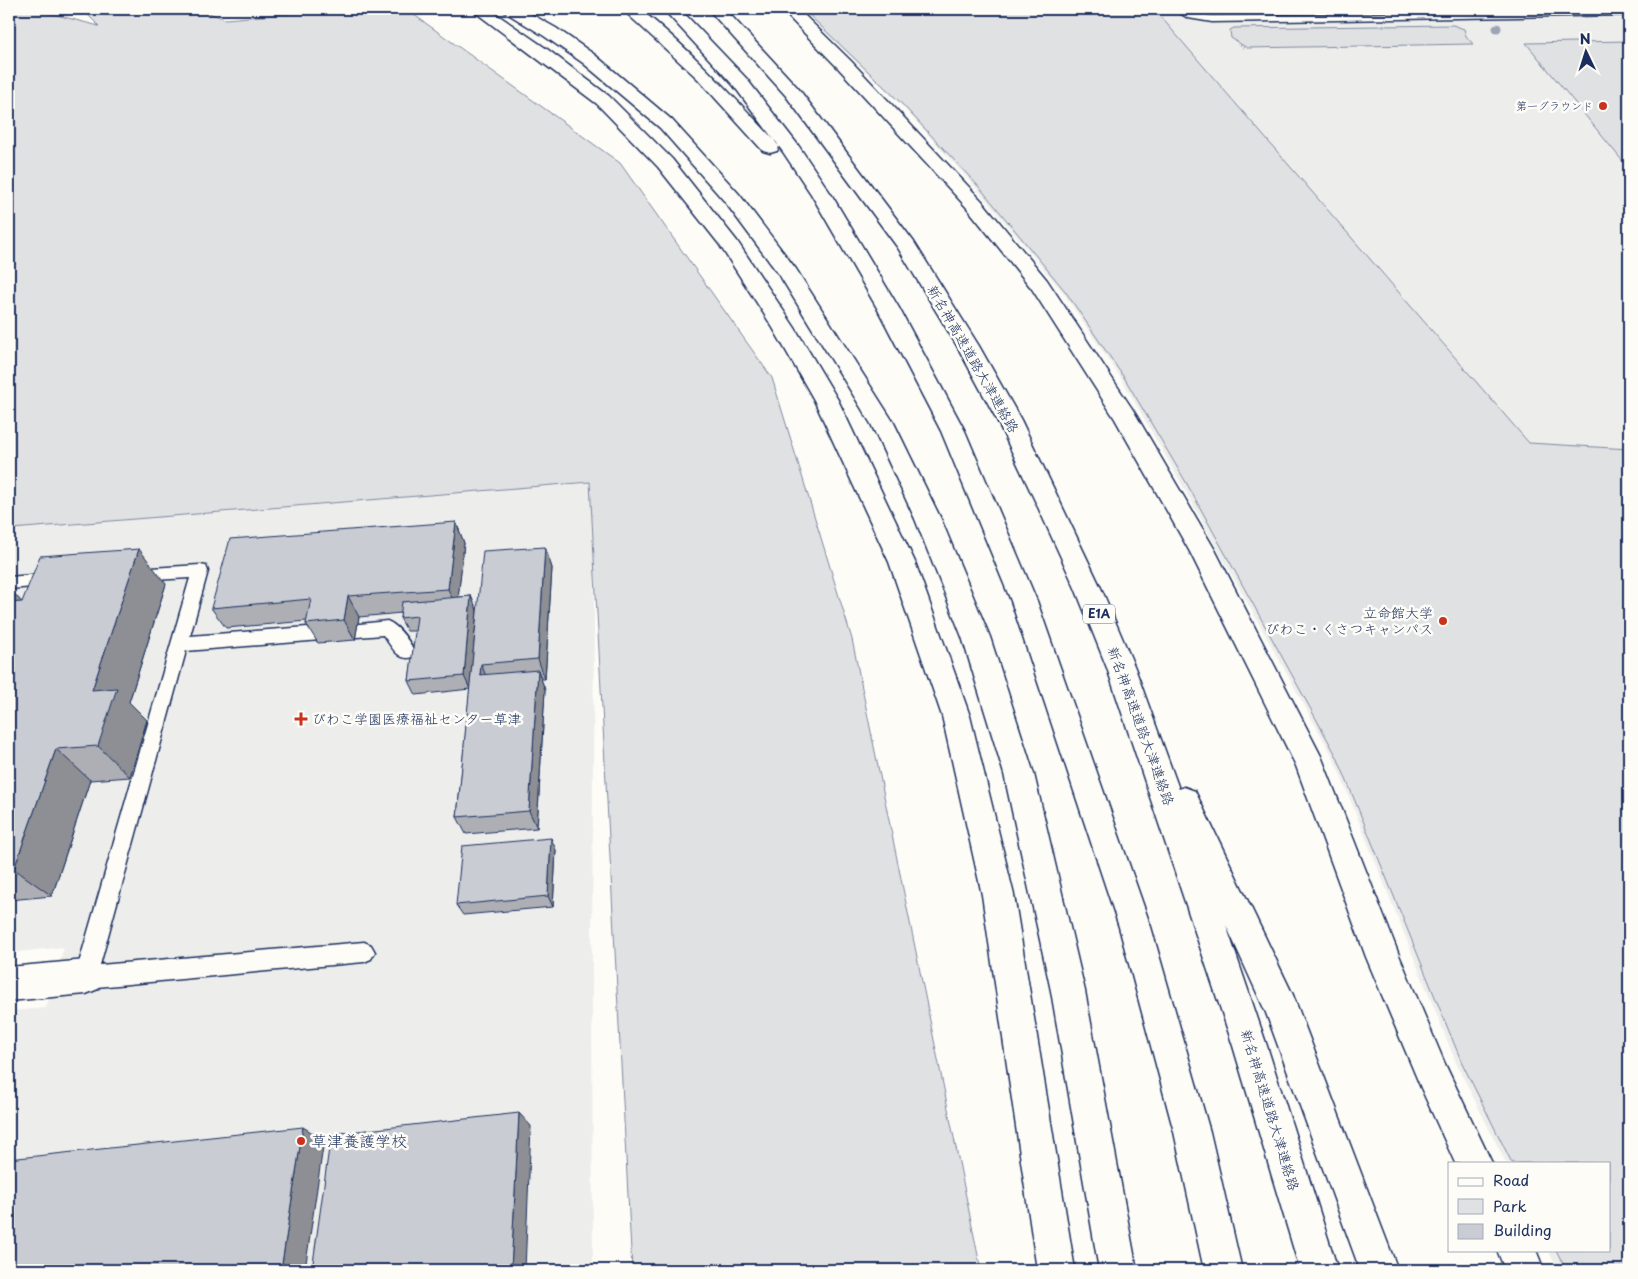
<svg xmlns="http://www.w3.org/2000/svg" width="1638" height="1279" font-family="'Playpen Sans','Klee One',sans-serif">
  <style>
    .built { fill: #edeeec }
    .green { fill: #e0e1e3; stroke: #7e88a0 }
    .lines { fill: none; stroke-linecap: round; stroke-linejoin: round }
    .service-casing { stroke: #1b2f5e; stroke-width: 3 }
    .minor-casing { stroke: #1b2f5e; stroke-width: 3 }
    .tertiary-casing { stroke: #1b2f5e; stroke-width: 3 }
    .motorway-casing { stroke: #1b2f5e; stroke-width: 3 }
    .path { stroke: #1b2f5e; stroke-width: 2; stroke-dasharray: 0.5 2.5; stroke-linecap: butt }
    .service { fill: #fdfcf7; fill-rule: evenodd }
    .minor { fill: #fdfcf7; fill-rule: evenodd }
    .tertiary { fill: #fdfcf7; fill-rule: evenodd }
    .motorway { fill: #fdfcf7; fill-rule: evenodd }
    .tree { fill: #9ca4b5 }
    .wall { fill: #adafb5; stroke: #1b2f5e }
    .shaded-wall { fill: #8d8f94; stroke: #1b2f5e }
    .building { fill: #c9ccd3; stroke: #1b2f5e }
    .poi-dot { fill: #c8321e; stroke: #fdfcf7; stroke-width: 2 }
    .labels { text-anchor: middle; stroke-width: 5; stroke-linejoin: round; paint-order: stroke }
    .far-poi-label { font-size: 11px; fill: #1b2f5e; stroke: #fdfcf7; text-anchor: end }
    .shield { fill: #fdfcf7; stroke: #5f6c8c; stroke-width: 1 }
    .shield-label { font-size: 12px; font-weight: bold; fill: #1b2f5e }
    .street-label { font-size: 14px; fill: #1b2f5e; stroke: #fdfcf7 }
    .poi-label { font-size: 14px; fill: #1b2f5e; stroke: #fdfcf7; text-anchor: end }
    .near-poi-label { font-size: 16px; fill: #1b2f5e; stroke: #fdfcf7; text-anchor: start }
  </style>
  <rect width="100%" height="100%" fill="#fdfcf7"/>
  <filter id="ink" filterUnits="userSpaceOnUse"><feTurbulence type="fractalNoise" baseFrequency=".02" numOctaves="2"/><feDisplacementMap in="SourceGraphic" scale="10" xChannelSelector="R" yChannelSelector="G"/><feConvolveMatrix kernelMatrix="1 2 1 2 8 2 1 2 1" color-interpolation-filters="sRGB"/></filter>
  <g filter="url(#ink)">
    <path class="built" d="M801,9H1629V1270H1558L1548,1250H1609V1163H1506L1457,1065L1333,757L1182,485L1122,380L1062,291L977,189L899,103Z
      M595,455L592,956L593,1270H9V1011L46,1008L64,947L9,953V460Z"/>
    <path class="green" d="M9,9H33L99,26L82,9H198L225,19L348,9H406L620,163L772,378L852,639L981,1270H632L590,482L12,529L9,526Z
      M803,9H1154L1529,443L1629,449V1270H1566L1556,1250H1609V1163H1512L1462,1063L1337,757L1187,484L1125,379L1065,291L980,188L901,103Z
      M1453,25L1464,29L1466,36L1473,44L1247,48L1231,38L1230,30L1234,28Z
      M1629,41V169L1526,43Z"/>
    <g class="lines">
      <g class="service-casing">
        <path id="service" d="M1173,9C1186,8 1198,14 1212,16L1629,9V15L1212,22L1188,18Z
          M200,565L206,566L208,571L190,636L321,626L327,628L330,633L327,638L321,640L186,651L100,965L364,942L371,945L375,952L371,959L364,962L86,988L78,984L75,977L190,578L134,581L128,580L126,575L128,570L134,569Z
          M53,573L59,575L61,580L59,585L9,589V577Z
          M387,621C398,625 409,641 415,652L412,657C398,662 391,645 383,635L357,637L351,635L348,630L351,625Z"/>
      </g>
      <g class="minor-casing">
        <path id="minor" d="M86,960L98,965L103,977L98,989L86,994L9,1001V967Z"/>
      </g>
      <g class="tertiary-casing">
        <path id="tertiary" d="M781,9H798L851,61L982,201L1047,280L1133,410L1215,550L1321,756L1399,955L1445,1064L1492,1163H1455L1421,1088L1366,957L1296,766L1190,552L1115,419L1032,289L968,209L839,69Z
          M1497,1250H1536L1544,1270H1505Z"/>
      </g>
      <g class="motorway-casing">
        <path id="motorway" d="M471,9H489L547,49L609,96L672,159L737,241L795,328L838,400L915,562L970,716L1014,895L1075,1270H1037L982,895L942,716L889,562L814,400L773,328L719,244L658,167L597,104Z
          M503,9H522L556,28L595,55L672,120L739,194L796,269L894,423L941,519L990,637L1034,774L1085,991L1137,1270H1099L1051,991L1004,774L962,637L915,519L871,424L780,276L725,202L660,128L583,63L544,36L505,12Z
          M622,9H640C690,49 733,96 777,143L779,147L777,151L770,153L763,151L697,78Z
          M663,9H680L746,78L798,145L831,194L899,308L965,431L1037,601L1151,927L1210,1132L1242,1270H1204L1174,1132L1119,927L1011,601L941,431L877,308L811,194L783,152L734,86Z
          M708,9H725L798,88L914,242L979,346L1021,420L1101,588L1135,668L1179,789L1184,787L1195,791L1293,995L1398,1270H1360L1266,1013L1226,925L1267,1046L1338,1270H1300L1233,1046L1107,668L1075,588L1037,505L997,420L957,346L898,248L786,96Z"/>
      </g>
      <path class="path" d="M1238,44L1245,49"/>
      <use href="#service" class="service"/>
      <use href="#minor" class="minor"/>
      <use href="#tertiary" class="tertiary"/>
      <use href="#motorway" class="motorway"/>
    </g>
    <circle class="tree" cx="1497" cy="28" r="4.5"/>
    <path class="wall" d="M456,522L464,543L458,597L471,596L477,610L474,649L545,547L552,568L545,679H541L545,690L537,828L466,834L457,817L470,689L416,695L409,681L416,631H407L400,618L401,613L359,617L355,640L318,643L306,624L307,621L226,628L211,608Z
      M166,584L129,702L147,720L130,777L90,780L52,896L9,900V588L21,602Z
      M556,850L553,907L463,915L456,905Z"/>
    <path class="shaded-wall" d="M456,522L464,543L457,609L448,589Z
      M545,547L552,568L545,679L538,659Z
      M139,549L166,584L129,702L147,720L130,777L98,746L92,690Z
      M9,588L32,613L9,625Z
      M348,596L359,617L355,640L344,620Z
      M471,596L477,610L470,689L464,676Z
      M481,664L489,683L480,675Z
      M538,670L545,690L537,828L529,811Z
      M56,749L90,780L52,896L14,869Z
      M551,838L556,850L553,907L548,896Z
      M519,1113L531,1126L525,1270H511Z
      M303,1127L324,1140L305,1270H281Z"/>
    <path class="building" d="M456,522L448,589L348,596L344,620L306,624L311,599L211,608L230,539Z
      M545,547L538,659L481,664L480,675L538,670L529,811L457,817L483,551Z
      M139,549L92,690L117,688L98,746L56,749L14,869H9V603L22,602L40,556Z
      M471,596L464,676L409,681L417,616L400,618L402,602Z
      M551,838L548,896L456,905L462,846Z
      M519,1113L511,1270H312L331,1134Z
      M303,1127L281,1270H9V1159Z"/>
  </g>
  <g class="poi-dot">
    <circle cx="1603" cy="106" r="5"/>
    <circle cx="1443" cy="621" r="5"/>
    <path d="M298.5 711.5h5v5h5v5h-5v5h-5v-5h-5v-5h5z"/>
    <circle cx="301" cy="1141" r="5"/>
  </g>
  <g class="labels">
    <g class="far-poi-label">
      <text x="1593" y="110">第一グラウンド</text>
    </g>
    <rect class="shield" x="1083" y="604.5" width="32" height="19" rx="4"/>
    <g class="shield-label">
      <text x="1099" y="618">E1A</text>
    </g>
    <g class="street-label">
      <text transform="translate(973 359) rotate(60)" y="5">新名神高速道路大津連絡路</text>
      <text transform="translate(1141 726) rotate(70)" y="5">新名神高速道路大津連絡路</text>
      <text transform="translate(1270 1110) rotate(73)" y="5">新名神高速道路大津連絡路</text>
    </g>
    <g class="poi-label">
      <text x="1433" y="618">立命館大学<tspan x="1433" dy="16">びわこ・くさつキャンパス</tspan></text>
      <text x="312" y="724" text-anchor="start">びわこ学園医療福祉センター草津</text>
    </g>
    <g class="near-poi-label">
      <text x="311" y="1147">草津養護学校</text>
    </g>
  </g>
  <rect width="1638" height="1279" fill="none" stroke="#fdfcf7" stroke-width="30"/>
  <rect x="15" y="15" width="1608" height="1249" fill="none" stroke="#1b2f5e" stroke-width="2" filter="url(#ink)"/>
  <rect x="1448" y="1162" width="162" height="90" fill="#fdfcf7" stroke="#a3aaba"/>
  <rect x="1458" y="1178" width="25" height="8" fill="#fdfcf7" stroke="#a3aaba"/>
  <text x="1493" y="1186" font-size="15" fill="#1b2f5e">Road</text>
  <rect x="1458" y="1199" width="25" height="15" fill="#e0e1e3" stroke="#a3aaba"/>
  <text x="1493" y="1212" font-size="15" fill="#1b2f5e">Park</text>
  <rect x="1458" y="1224" width="25" height="15" fill="#c9ccd3" stroke="#a3aaba"/>
  <text x="1493" y="1236" font-size="15" fill="#1b2f5e">Building</text>
  <g transform="translate(1586 52) rotate(356)" stroke="#fdfcf7" stroke-width="4" paint-order="stroke">
  <path d="M0-4L9 19L0 12L-9 19Z" fill="#1b2f5e"/>
  <text y="-8" font-size="14" font-weight="bold" text-anchor="middle" fill="#1b2f5e">N</text>
  </g>
</svg>
